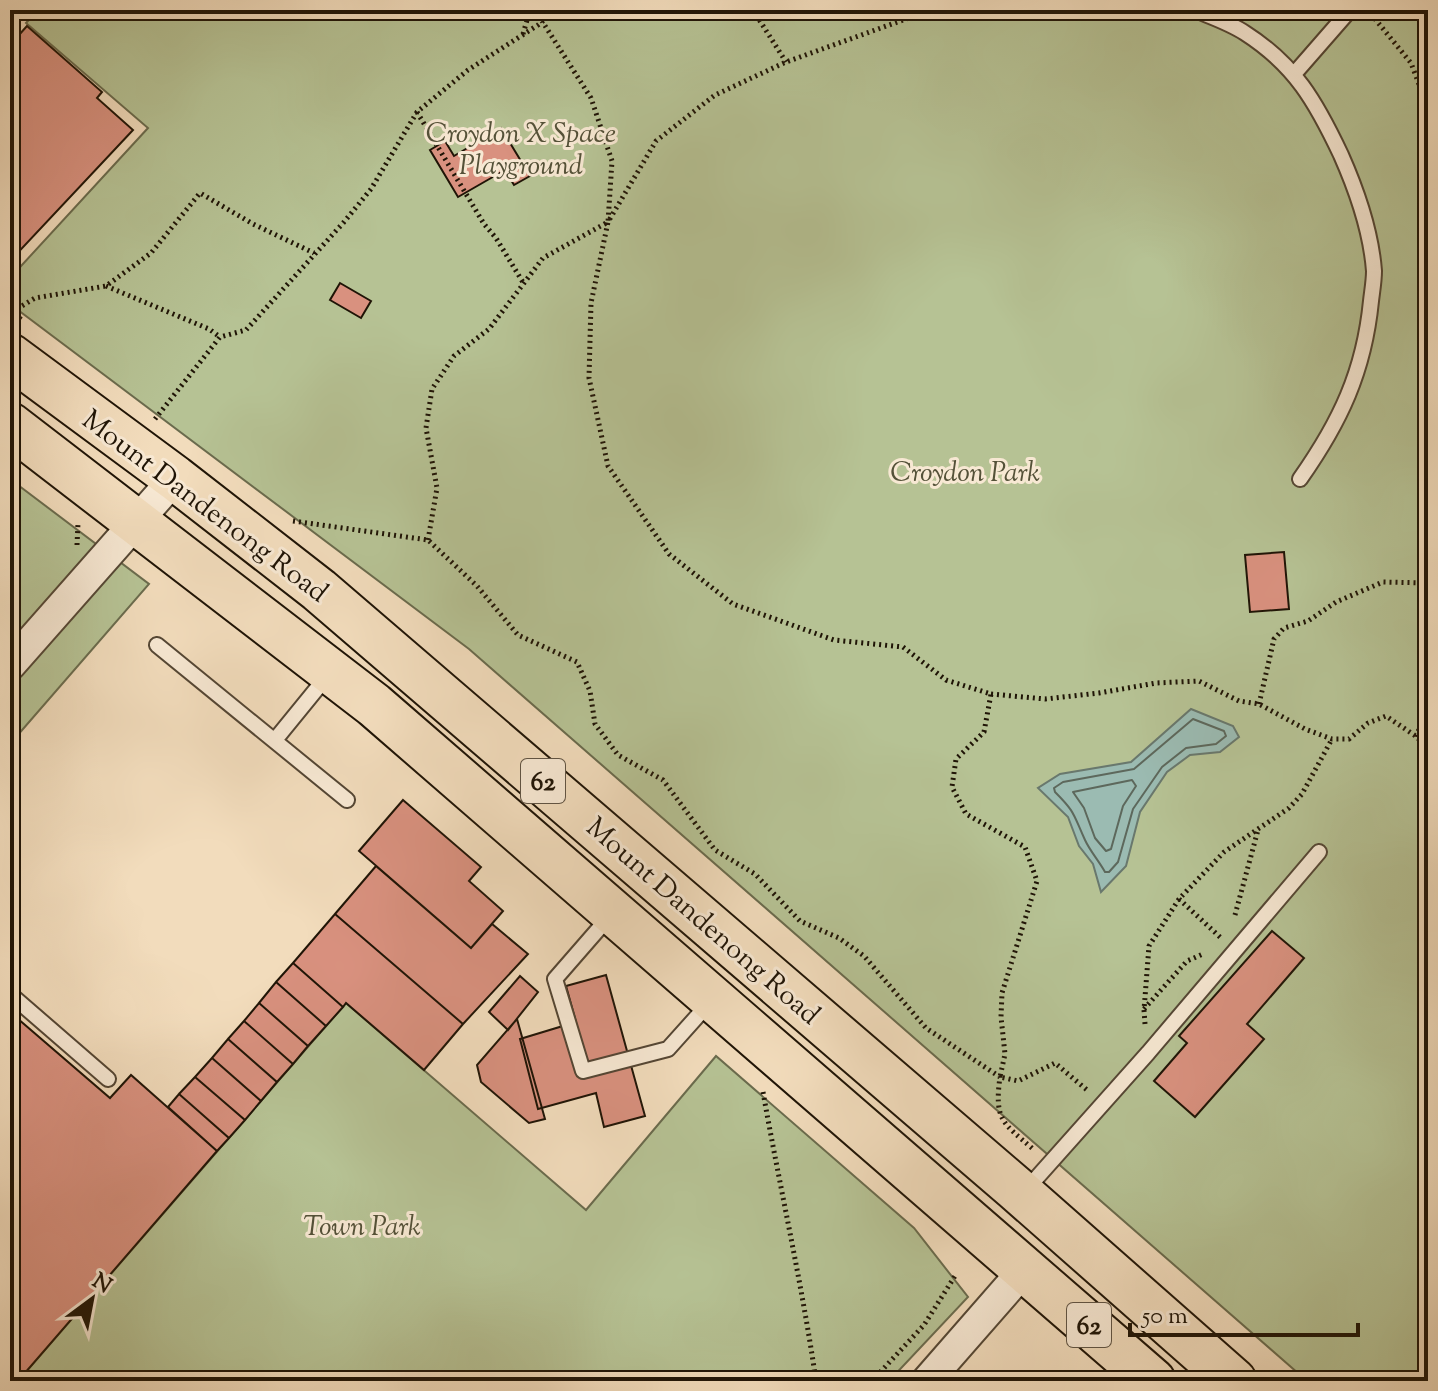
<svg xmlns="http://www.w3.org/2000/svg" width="1438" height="1391" font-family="'Sorts Mill Goudy',serif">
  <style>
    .green { fill: #b6c294; stroke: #6a6b4d; stroke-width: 2 }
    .water { fill: #9bbbb2; stroke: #69786d; stroke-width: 2 }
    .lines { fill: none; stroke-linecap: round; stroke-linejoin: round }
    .shore { stroke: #5d685c; stroke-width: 2 }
    .building { fill: #d9917f; stroke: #1f1406; stroke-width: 2 }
    .service-casing { stroke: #544634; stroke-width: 18 }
    .minor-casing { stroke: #544634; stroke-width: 34 }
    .primary-casing { stroke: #1f1406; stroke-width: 48 }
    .path { stroke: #1f1406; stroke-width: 5; stroke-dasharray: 2 4; stroke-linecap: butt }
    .service { stroke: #f7e8d3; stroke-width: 14 }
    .minor { stroke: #f7e8d3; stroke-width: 30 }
    .primary { stroke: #f2dcbc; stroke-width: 44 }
    .labels { text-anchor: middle; stroke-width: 6; stroke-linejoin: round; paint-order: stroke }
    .shield { fill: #f7e8d3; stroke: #605444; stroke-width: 2 }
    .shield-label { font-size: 26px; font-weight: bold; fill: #1f1406 }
    .park-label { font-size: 28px; font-style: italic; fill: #545138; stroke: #f7e8d3 }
    .street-label { font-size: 28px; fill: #1f1406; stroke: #f7e8d3 }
  </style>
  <rect width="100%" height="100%" fill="#f2dcbc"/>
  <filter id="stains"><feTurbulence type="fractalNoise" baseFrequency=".0025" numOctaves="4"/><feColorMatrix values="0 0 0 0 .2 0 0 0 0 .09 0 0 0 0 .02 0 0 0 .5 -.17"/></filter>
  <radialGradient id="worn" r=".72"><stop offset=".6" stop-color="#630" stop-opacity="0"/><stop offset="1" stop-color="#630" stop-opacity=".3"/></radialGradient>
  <path class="green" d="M38,10H1428V1381H1307L469,649L10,304V278L148,128L26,23Z
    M10,479L149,584L10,744Z
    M346,1003L586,1210L716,1056L914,1228L968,1297L889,1381H18Z"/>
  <path class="water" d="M1191,709L1233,726L1239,737L1220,752L1190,755L1167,772L1140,812L1126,866L1101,892L1093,864L1079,846L1068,817L1038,788L1060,774L1131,762Z"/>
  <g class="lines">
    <path class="shore" d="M1193,719L1224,731L1226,736L1216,744L1186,748L1162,767L1133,809L1118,862L1109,872H1105C1099,861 1090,851 1085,840C1073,814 1076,813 1055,792L1054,788L1063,782L1134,769Z
      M1132,780L1136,786L1123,806L1111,849L1106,851L1095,838L1084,808L1073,792Z"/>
  </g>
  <path class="building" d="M27,26L102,92L97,98L133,130L10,261V45Z
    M501,128L530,176L514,185L505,170L458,197L430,150L445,141L454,156Z
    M340,283L371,301L361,318L330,300Z
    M1284,552L1289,609L1250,612L1245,555Z
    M403,800L481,867L469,881L503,911L471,948L359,851Z
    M376,866L471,948L492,924L528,954L463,1024L335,914Z
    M335,914L463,1024L424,1070L346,1003L343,1007L293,963Z
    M1272,931L1304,958L1247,1024L1264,1039L1195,1117L1154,1081L1187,1043L1179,1036Z
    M293,963L343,1007L326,1026L276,982Z
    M606,975L645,1116L604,1127L596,1093L538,1109L520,1039L576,1022L566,986Z
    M520,976L538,992L508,1030L489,1012Z
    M276,982L326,1026L308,1046L259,1003Z
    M259,1003L308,1046L293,1064L244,1021Z
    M10,1012L110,1098L131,1075L217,1151L18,1381H10Z
    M517,1019L545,1119L529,1123L481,1082L477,1065Z
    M244,1021L293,1064L277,1082L228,1039Z
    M228,1039L277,1082L261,1101L212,1058Z
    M212,1058L261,1101L245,1120L195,1077Z
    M195,1077L245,1120L229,1138L179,1094Z
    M179,1094L229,1138L217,1151L168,1107Z"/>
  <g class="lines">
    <g class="service-casing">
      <path id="service" d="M1195,10C1212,17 1230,23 1245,33C1295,65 1316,102 1341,155C1357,191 1371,231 1374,271C1374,281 1372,292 1371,301C1364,372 1340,422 1300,479
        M1295,73L1350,10
        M157,645L347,800
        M275,740L328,675
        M609,917L555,979L583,1071L668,1049L711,1001
        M10,994L108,1079
        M1025,1191L1148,1053L1319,852"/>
    </g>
    <g class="minor-casing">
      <path id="minor" d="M10,665L175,478
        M927,1381L1024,1270"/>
    </g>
    <g class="primary-casing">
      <path id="primary" d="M10,356L175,478L319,590L1015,1188L1234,1381
        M10,425L374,705L1153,1381"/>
    </g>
    <path class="path" d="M753,10L786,62
      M931,10L786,62L715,95L656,141L608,222L591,303L589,378L608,466L669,554L733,604L834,640L903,647L946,680L991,694L984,732L956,759L952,787L966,814L1025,847L1037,881L1002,993L1001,1017L1005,1054L1000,1077L1018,1081L1055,1063L1087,1090
      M1371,14L1411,63L1428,108
      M523,34L530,10
      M417,112L484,224L496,238L524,284
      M106,286L209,329L220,337
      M10,311L22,320
      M12,312L35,298L106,286L151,253L200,193L253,224L314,253
      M155,419L220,337L246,330L344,222L371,189L417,112L468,70L538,25L556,10
      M293,521L428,540L477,586L518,635L577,662L590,691L595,724L618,755L663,780L715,850L755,874L800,921L839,938L864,956L926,1028L1000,1077C994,1120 1003,1123 1033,1149
      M428,540L437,488L426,428L432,389L454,356L489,329L543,258L608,222L612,161L591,98L542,21
      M77,545L78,523
      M991,694L1045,699L1099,693L1156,683L1199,681L1239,701L1259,704L1305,729L1332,739H1349L1368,723L1386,716L1417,737L1428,751
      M1259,704L1274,639L1284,628L1308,621L1336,602L1383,582L1428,583
      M1417,737L1428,691
      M1179,899L1221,938
      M1235,915L1258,830
      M1144,1009L1187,961L1203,954
      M1145,1024L1144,1010L1149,946L1179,899L1224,852L1289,808L1302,794L1332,739
      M763,1092C780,1188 802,1284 816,1381
      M872,1381L924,1325L955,1276"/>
    <use href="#service" class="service"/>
    <use href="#minor" class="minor"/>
    <use href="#primary" class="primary"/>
  </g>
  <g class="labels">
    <g class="shield">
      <rect x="521" y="759" width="44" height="44" rx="6"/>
      <rect x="1067" y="1303" width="44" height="44" rx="6"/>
    </g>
    <g class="shield-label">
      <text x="543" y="790">62</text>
      <text x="1089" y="1334">62</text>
    </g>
    <g class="park-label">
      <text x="521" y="142">Croydon X Space<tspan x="521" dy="32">Playground</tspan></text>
      <text x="965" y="481">Croydon Park</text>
      <text x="362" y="1235">Town Park</text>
    </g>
    <g class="street-label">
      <text transform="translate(206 505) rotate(37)" y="10">Mount Dandenong Road</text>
      <text transform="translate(704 920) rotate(41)" y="10">Mount Dandenong Road</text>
    </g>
  </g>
  <rect width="1438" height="1391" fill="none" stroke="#f2dcbc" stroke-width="40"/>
  <rect x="12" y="12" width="1414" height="1367" fill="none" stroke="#1f1406" stroke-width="4"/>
  <rect x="20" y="20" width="1398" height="1351" fill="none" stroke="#1f1406" stroke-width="2"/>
  <g transform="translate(92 1299) rotate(32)" stroke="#f7e8d3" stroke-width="6" paint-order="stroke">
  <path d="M0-6L14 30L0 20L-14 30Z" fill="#1f1406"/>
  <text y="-12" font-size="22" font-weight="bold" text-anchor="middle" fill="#1f1406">N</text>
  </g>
  <path d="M1130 1323v12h228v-12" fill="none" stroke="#1f1406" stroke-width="4"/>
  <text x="1142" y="1323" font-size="24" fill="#1f1406" stroke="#f7e8d3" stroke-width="6" paint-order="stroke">50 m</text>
  <rect width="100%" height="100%" filter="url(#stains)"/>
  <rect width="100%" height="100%" fill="url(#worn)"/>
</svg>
